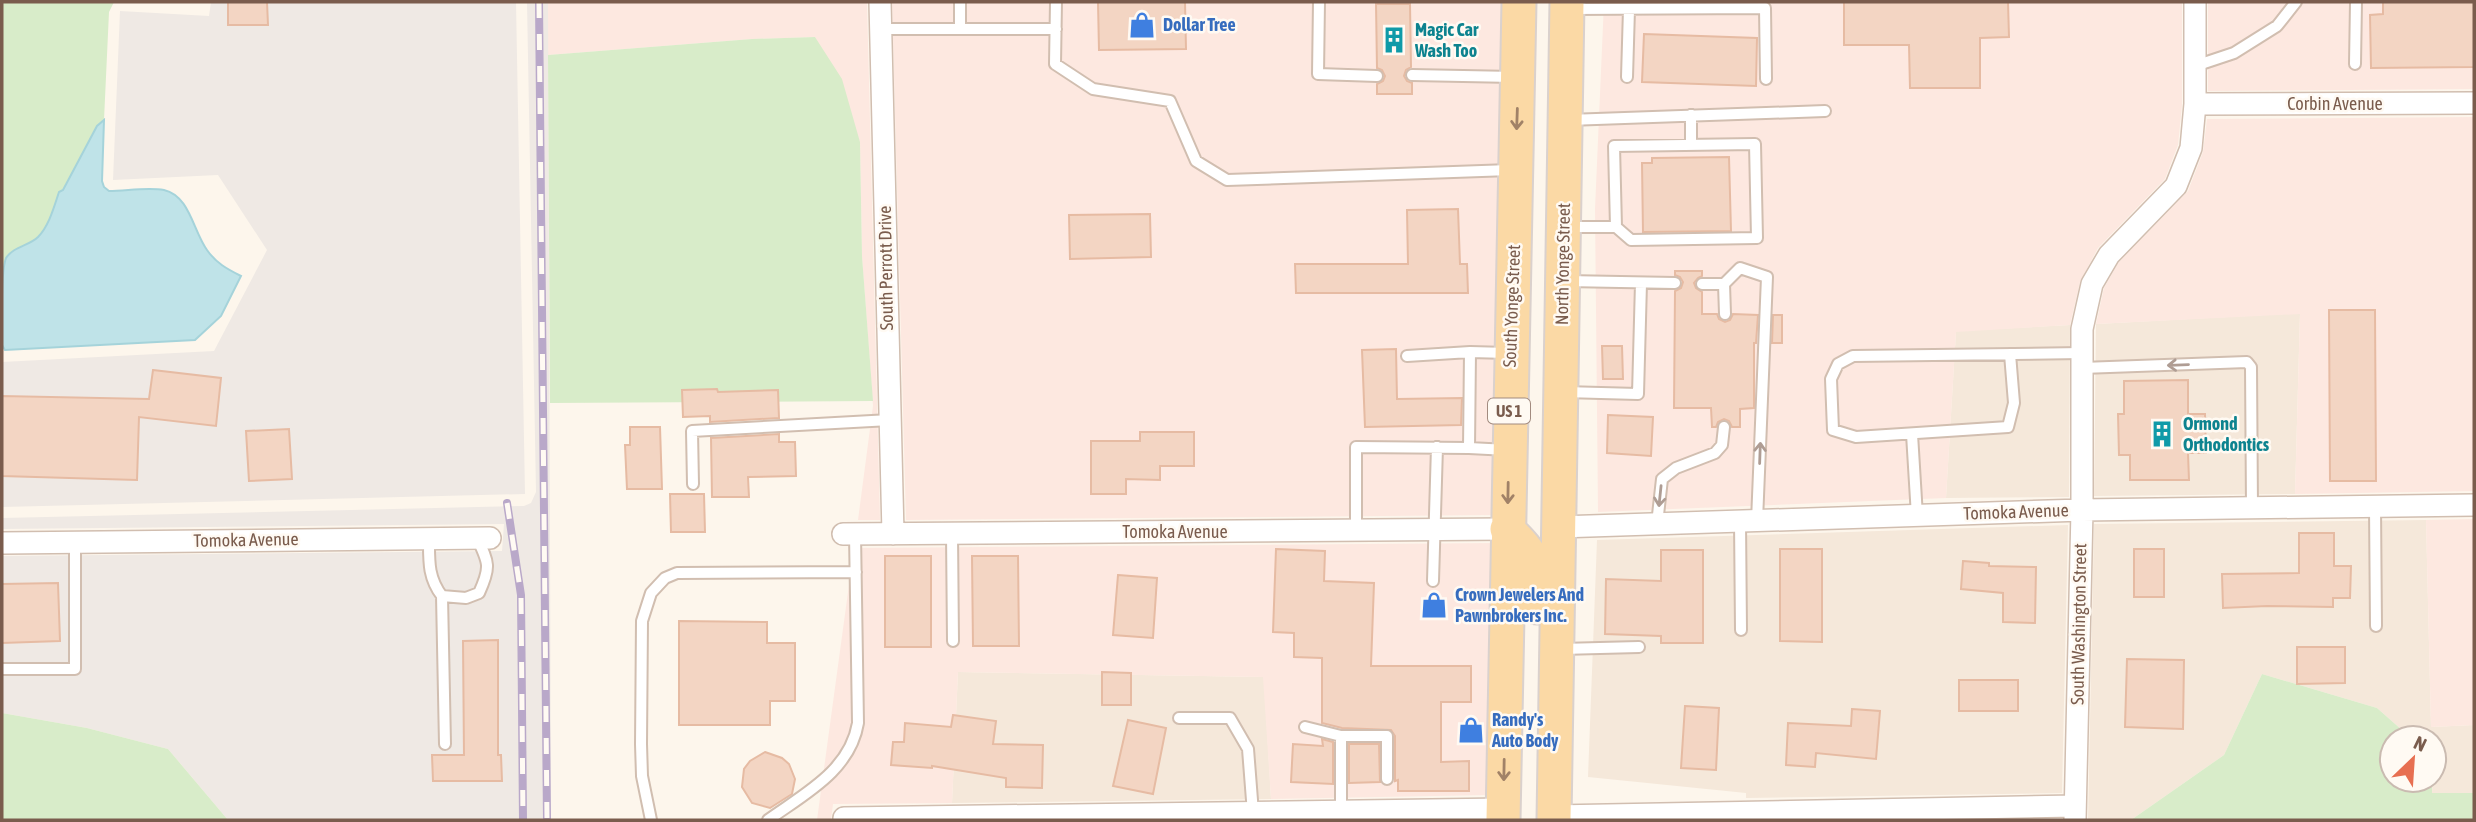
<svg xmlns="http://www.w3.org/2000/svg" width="2476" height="822" font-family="'Asap Condensed',sans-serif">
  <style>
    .residential { fill: #f5e8da }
    .commercial { fill: #fde8e0 }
    .industrial { fill: #efe9e4 }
    .green { fill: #d8ecc9 }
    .water { fill: #bfe3e8; stroke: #a5d3da; stroke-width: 2 }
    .building { fill: #f3d5c3; stroke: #e6bba3; stroke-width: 2 }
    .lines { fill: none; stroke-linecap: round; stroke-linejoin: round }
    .lane-casing { stroke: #d1beb0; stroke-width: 14 }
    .street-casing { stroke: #d1beb0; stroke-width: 24 }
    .primary-casing { stroke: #dad1cd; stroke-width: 37 }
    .lane { stroke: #fff; stroke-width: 10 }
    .street { stroke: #fff; stroke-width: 21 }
    .primary { stroke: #fbd9a5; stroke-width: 33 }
    .rail-casing { stroke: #b9a8c9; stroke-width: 8 }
    .rail { stroke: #fffaf3; stroke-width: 5; stroke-dasharray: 16; stroke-linecap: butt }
    .oneway { stroke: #a18267 }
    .oneway2 { stroke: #af9d94 }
    .labels { text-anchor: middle; stroke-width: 5; stroke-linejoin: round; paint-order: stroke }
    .shield { fill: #fffaf3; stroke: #a28b7f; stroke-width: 2 }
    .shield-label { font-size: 16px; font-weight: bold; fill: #7a5c4d }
    .shop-label { font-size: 18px; font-weight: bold; fill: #366cbe; stroke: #fffaf3; text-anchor: start }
    .culture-label { font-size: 18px; font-weight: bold; fill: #0d838f; stroke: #fffaf3; text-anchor: start }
    .street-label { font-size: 18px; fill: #7a5c4d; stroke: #fffaf3 }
  </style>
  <rect width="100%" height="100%" fill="#fdf6ec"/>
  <path class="residential" d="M2300,313L2295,494L2094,496L2096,324Z
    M2070,325L2069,497L1946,498L1956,331Z
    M2426,520L2431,727L2474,725V793H2432L2434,738H2411L2377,708L2262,674L2224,755L2131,820H2088L2094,524Z
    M2068,525L2062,793L1746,798V793L1588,777L1597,540Z
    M958,672L1264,677L1271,799L952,803Z"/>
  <path class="commercial" d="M548,2H867L880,520H858L873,406L862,256L860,142L815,37L752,39L548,55Z
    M892,2H1503L1495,515L906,520Z
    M1604,2H2182V105L2178,145L2165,179L2098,248L2080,282L2070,325L1956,332L1946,498L1598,512L1595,209Z
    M2208,2H2474V89L2208,91Z
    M2474,117V491L2295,494L2300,314L2096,324L2104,288L2118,263L2188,191L2203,152L2207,119Z
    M2474,519V725L2431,727L2426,520Z
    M1495,543L1490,795L1271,799L1263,677L958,672L952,803L833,804L831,820H817L854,548Z"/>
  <path class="industrial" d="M211,2H516L525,494L2,507V362L214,351L267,250L218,175L113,180L120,11L209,16Z
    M527,2H548L551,820H228L168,749L87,728L2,713V556L502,551L504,524L2,529V518L524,506L531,503L536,492Z"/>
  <path class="green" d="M2,2H114L109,12L104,120L97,126L63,190L59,193C54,206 49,227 37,238C21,253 13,240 2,270Z
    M815,37L842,79L860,142L862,256L873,401L550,403L548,55L752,39Z
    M2262,674L2377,708L2411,738H2392V780H2432V793H2474V820H2131L2224,755Z
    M2,713L87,728L168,749L228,820H2Z"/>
  <path class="water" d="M104,120L102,181L104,187L109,191C126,191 147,187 164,190C190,196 193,231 207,250C216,263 227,269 241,276L221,316L195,340L5,350L2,345C2,326 0,273 6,258C14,246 29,246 38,237C49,226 54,207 59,192L63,190L97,126Z"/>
  <path class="building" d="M228,2H267L268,25H228Z
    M1098,2H1185L1186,49L1099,50Z
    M1844,2H2008L2009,37L1980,38V88H1910L1909,45H1844Z
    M2383,2H2474V67L2371,68L2370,15L2383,14Z
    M1376,4H1410L1411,67L1406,70L1404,76L1407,81L1412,83V94H1377V84L1383,81L1385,76L1382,70L1377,68Z
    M1644,34L1757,38L1756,86L1642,82Z
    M1729,157L1731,231L1643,232L1642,163H1652V158Z
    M1458,209L1460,264H1467L1468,293H1296L1295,264H1408L1407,210Z
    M1150,214L1151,257L1070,259L1069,215Z
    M1675,271H1702V276L1698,278L1694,283L1696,288L1702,292V314H1717L1719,319L1725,322L1730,320L1733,314L1758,315L1756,343H1754V408L1740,409V427H1732L1729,421L1724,419L1718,422L1716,427H1712L1711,408H1674L1675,291L1681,288L1683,282L1680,277L1675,275Z
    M2329,310H2375L2376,481H2330Z
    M1773,315H1782V343H1772Z
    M1602,346H1622L1623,379H1603Z
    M1396,349L1397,399L1462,398L1461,425L1365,427L1362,350Z
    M153,370L221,378L216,426L139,417L137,480L2,476V396L149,399Z
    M2188,380V414H2205L2206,453H2188L2189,480H2130V455H2119L2118,414H2124V381Z
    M717,389L718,392L778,390L779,418L710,422V416L683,417L682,390Z
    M1608,415L1653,417L1651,456L1607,453Z
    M630,427H660L662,489H627L625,445H630Z
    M289,429L292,479L249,481L246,431Z
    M1140,432H1194V466H1160V480L1126,479V494H1091V441H1140Z
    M779,434V442H795L796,476L748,477L749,497H712L711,438Z
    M670,494H704L705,532H671Z
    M2299,533H2334V566H2351L2350,598H2333V607L2267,606L2223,608L2222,574L2299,573Z
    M1276,549L1325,551L1324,581L1374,583L1371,666H1471V702H1441V762L1469,761V791H1398V780L1395,781V736L1391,730L1342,728L1322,723V658L1294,657V633L1273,632Z
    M1780,549H1822V642L1780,641Z
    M2134,549H2164V597H2134Z
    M1661,550H1703V643H1661V636L1605,634L1606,579L1661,581Z
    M885,556H931V647H885Z
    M972,556H1018L1019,646H973Z
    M1963,561L1989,563V566L2036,567L2035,623L2003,622V593L1961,589Z
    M1118,575L1157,578L1153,638L1113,635Z
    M58,583L60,641L2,643V584Z
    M679,621L767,622V643H795V701H770V725H679Z
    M498,640V755H501L502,781H433L432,755H464L463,641Z
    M2297,647H2345V683L2297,684Z
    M2127,659L2184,660L2183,729L2125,727Z
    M1102,672L1131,673V705H1102Z
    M1959,680H2018V711H1959Z
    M1685,706L1719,708L1716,770L1681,768Z
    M1852,709L1880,711L1876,759L1816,753L1815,767L1786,765L1788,723L1851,726Z
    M953,715L996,721L993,744L1043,745L1042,788L1006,787V778L932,766V768L891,765L893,742H904L905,723L951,727Z
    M1128,720L1166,728L1153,794L1113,786Z
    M1322,739L1333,742V784L1291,782L1293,744L1323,746Z
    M1349,744H1379L1380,782L1349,783Z
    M765,752L782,758L789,764L795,779L792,794L770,808L752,803L742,787L744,769L750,761Z"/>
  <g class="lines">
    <g class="lane-casing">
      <path id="lane" d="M960,2V29
        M1056,2L1055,64L1093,89L1170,101L1196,161L1227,180L1510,170
        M1319,2L1318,74L1377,76
        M1570,9L1765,8L1766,79
        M880,29H1056
        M2355,64L2356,2
        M2195,66L2234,53L2277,26L2296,2
        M1412,75L1514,77
        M1627,77L1629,9
        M1691,115V145
        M1568,120L1825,111
        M1566,227H1616L1614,146L1755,144L1757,238L1631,240L1616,227
        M1566,281L1675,283
        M1702,284H1724L1740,268L1767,277L1757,521
        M1724,284L1725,314
        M2010,354L2014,403L2008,427L1856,437L1833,430L1831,379L1838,364L1853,356L2082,353
        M1407,356L1470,352
        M2082,368L2247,362L2251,367L2252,508
        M1564,392L1638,394L1641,283
        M1912,434L1917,516
        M1469,448L1508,450
        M693,484L692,431L890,420
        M2375,507L2376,626
        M1740,521L1741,630
        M1657,524L1662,479L1676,468L1715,453L1722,445L1724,427
        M1356,531V447L1469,448L1470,352L1508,353
        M952,534L953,641
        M429,539C429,561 428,578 442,596
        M1433,581L1437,447
        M1561,649L1639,647
        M2,669H75V542
        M1179,718H1230L1248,749L1253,813
        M1305,727L1341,736H1387V779
        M1341,736V812
        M445,744L442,596L466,598L479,593C491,567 489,563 477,538
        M651,820L642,776L641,744L642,621L651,593L665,578L677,573L856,572
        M768,820C804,794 850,771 858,723L855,534"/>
    </g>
    <g class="street-casing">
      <path id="street" d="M880,2L893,534
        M2195,104L2474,103
        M1559,527L2082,510L2474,505
        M843,534L1507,529
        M2,543L490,538
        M1554,816L2075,806
        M844,818L1503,809
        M2075,820L2082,510V329L2092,284L2109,255L2176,186L2191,148L2195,104V2"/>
    </g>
    <g class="primary-casing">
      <path id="primary" d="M1507,529C1539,560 1536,564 1537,607
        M1503,820L1519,2
        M1554,820L1567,2"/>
    </g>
    <use href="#lane" class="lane"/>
    <use href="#street" class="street"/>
    <use href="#primary" class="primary"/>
    <g class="rail-casing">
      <path id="rail" d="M539,2L547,820
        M507,503L521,595L523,820"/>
    </g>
    <use href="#rail" class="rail"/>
  </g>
  <defs><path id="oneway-shaft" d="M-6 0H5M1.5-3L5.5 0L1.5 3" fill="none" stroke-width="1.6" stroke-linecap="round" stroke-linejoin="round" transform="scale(1.75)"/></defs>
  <g class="oneway">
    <use href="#oneway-shaft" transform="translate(1517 119) rotate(92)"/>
    <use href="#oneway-shaft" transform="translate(1508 493) rotate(91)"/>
    <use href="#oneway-shaft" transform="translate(1504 770) rotate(91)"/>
  </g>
  <g class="oneway2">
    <use href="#oneway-shaft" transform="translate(2178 365) rotate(178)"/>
    <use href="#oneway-shaft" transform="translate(1760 453) rotate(-88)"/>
    <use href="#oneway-shaft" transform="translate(1660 496) rotate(96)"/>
  </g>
  <defs>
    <g id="shop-bare" transform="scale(2.1)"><path d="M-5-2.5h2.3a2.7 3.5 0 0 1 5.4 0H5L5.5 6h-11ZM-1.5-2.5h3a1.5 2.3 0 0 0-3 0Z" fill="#3f7fe0" stroke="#fffaf3" stroke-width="2.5" paint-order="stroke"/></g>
    <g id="building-bare" transform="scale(2.1)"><path d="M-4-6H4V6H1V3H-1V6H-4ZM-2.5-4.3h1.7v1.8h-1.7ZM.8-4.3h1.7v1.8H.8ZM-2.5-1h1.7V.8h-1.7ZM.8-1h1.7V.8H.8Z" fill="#0f9aa8" stroke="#fffaf3" stroke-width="2.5" paint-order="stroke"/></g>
  </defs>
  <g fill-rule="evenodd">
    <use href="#shop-bare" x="1142" y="25"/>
    <use href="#building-bare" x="1394" y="40"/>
    <use href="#building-bare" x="2162" y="434"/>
    <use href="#shop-bare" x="1434" y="605"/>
    <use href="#shop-bare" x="1471" y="730"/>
  </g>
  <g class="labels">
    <rect class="shield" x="1488" y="398.5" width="42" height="25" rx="5"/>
    <g class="shield-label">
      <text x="1509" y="417">US 1</text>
    </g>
    <g class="shop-label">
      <text x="1163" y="31">Dollar Tree</text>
      <text x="1455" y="601">Crown Jewelers And<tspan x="1455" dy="21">Pawnbrokers Inc.</tspan></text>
      <text x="1492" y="726">Randy's<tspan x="1492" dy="21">Auto Body</tspan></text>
    </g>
    <g class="culture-label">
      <text x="1415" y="36">Magic Car<tspan x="1415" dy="21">Wash Too</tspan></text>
      <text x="2183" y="430">Ormond<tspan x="2183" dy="21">Orthodontics</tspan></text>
    </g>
    <g class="street-label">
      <text x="2335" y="110">Corbin Avenue</text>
      <text transform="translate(1563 264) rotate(-89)" y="6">North Yonge Street</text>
      <text transform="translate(886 268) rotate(-91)" y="6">South Perrott Drive</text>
      <text transform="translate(1512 306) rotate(-88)" y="6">South Yonge Street</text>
      <text transform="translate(2016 512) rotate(-2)" y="6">Tomoka Avenue</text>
      <text x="1175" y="538">Tomoka Avenue</text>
      <text transform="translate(246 540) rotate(-1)" y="6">Tomoka Avenue</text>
      <text transform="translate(2079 624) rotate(-89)" y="6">South Washington Street</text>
    </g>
  </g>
  <rect width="2476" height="822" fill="none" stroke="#7a5c4d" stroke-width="7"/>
  <g transform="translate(2413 759) rotate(25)"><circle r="33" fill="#fffaf3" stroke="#cabbb1" stroke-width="2"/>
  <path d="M0-5L12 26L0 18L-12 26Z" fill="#e76f51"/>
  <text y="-10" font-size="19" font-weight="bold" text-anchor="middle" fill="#7a5c4d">N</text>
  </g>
</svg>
